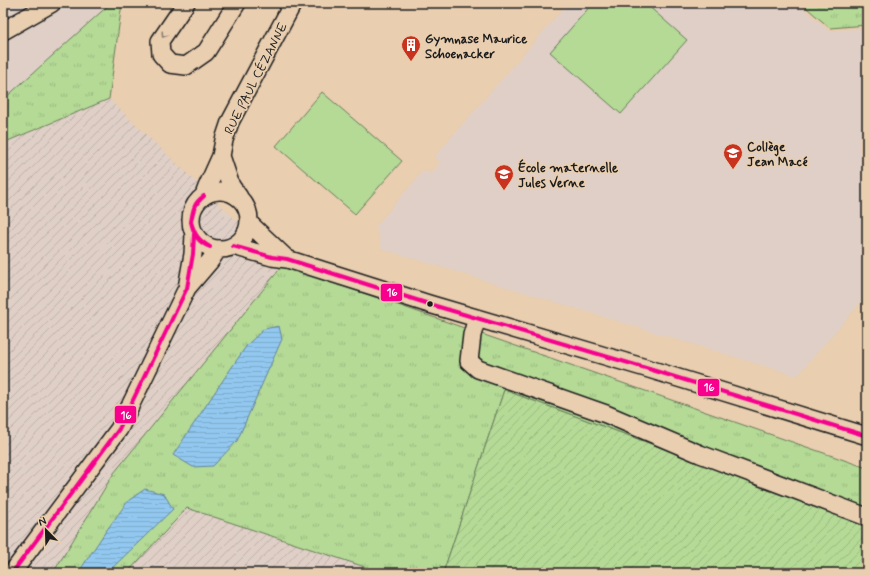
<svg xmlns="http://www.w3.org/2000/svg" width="870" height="576" font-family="Mynerve,sans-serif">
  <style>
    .built { fill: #dfcfc6 }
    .industrial { fill: url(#industrial-furrows) }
    .grass { fill: url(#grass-tufts); stroke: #687b59 }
    .garden { fill: url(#garden-furrows); stroke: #687b59 }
    .pitch { fill: #b4da96; stroke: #687b59 }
    .water { fill: url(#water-rules); stroke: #63839b }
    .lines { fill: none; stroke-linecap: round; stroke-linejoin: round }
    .minor-casing { stroke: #1c1c1c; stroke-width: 20 }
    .minor { stroke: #e9ceb0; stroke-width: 17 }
    .bus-1-casing { stroke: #e9ceb0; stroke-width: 7 }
    .bus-1 { stroke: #f6008d; stroke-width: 4 }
    .oneway { stroke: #8d7e6d }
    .bus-dot { fill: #1c1c1c; stroke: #e9ceb0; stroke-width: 1.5 }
    .labels { text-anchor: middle; stroke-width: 3.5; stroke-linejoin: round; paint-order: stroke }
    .poi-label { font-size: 13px; font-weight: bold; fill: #1c1c1c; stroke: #e9ceb0; text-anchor: start }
    .street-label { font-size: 13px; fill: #1c1c1c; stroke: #e9ceb0 }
    .line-badge { stroke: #e9ceb0; stroke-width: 1.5 }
    .badge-label { font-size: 11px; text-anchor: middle; font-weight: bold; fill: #fff }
  </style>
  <defs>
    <pattern id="industrial-furrows" width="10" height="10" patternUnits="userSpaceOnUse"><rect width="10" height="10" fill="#dfcfc6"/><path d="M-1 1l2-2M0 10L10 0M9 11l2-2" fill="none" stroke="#bfb1aa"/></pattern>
    <pattern id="grass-tufts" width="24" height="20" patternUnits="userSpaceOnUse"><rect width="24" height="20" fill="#b4da96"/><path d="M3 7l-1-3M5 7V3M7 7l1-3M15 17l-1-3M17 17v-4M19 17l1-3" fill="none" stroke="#9aba81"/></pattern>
    <pattern id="garden-furrows" width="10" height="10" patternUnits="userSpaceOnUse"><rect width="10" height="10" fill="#b4da96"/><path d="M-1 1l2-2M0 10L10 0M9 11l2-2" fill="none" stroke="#9aba81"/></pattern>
    <pattern id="water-rules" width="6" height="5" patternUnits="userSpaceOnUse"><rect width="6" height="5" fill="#92c8f0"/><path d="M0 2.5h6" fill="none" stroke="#7dabcd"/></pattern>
  </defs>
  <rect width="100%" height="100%" fill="#e9ceb0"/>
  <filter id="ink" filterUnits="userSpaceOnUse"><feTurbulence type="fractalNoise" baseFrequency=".025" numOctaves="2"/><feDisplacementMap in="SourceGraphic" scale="8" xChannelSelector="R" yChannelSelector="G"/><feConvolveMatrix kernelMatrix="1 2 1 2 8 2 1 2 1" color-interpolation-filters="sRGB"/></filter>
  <g filter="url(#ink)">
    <path class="built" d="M3,3H111L3,100Z
      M568,3H797L829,31L867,28V295L797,376L382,249L376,226L424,170L431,174L440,163L435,156Z"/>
    <path class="industrial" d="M109,99L283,265L114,473L53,573H3V153L10,140Z
      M187,507L383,573H127Z"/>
    <path class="grass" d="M111,3H122L109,99L10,140L3,145V100Z
      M801,3H867V25L830,28Z
      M283,265L867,468V523L504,390L443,573H383L187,508L127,573H53L114,473Z"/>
    <path class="garden" d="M504,390L867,523V573H443Z"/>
    <path class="pitch" d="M593,3H645L687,40L621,114L550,52Z
      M322,92L402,161L355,214L276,146Z"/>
    <path class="water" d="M279,326L282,339L237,441L213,466L193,467L173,455L217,389L247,345L264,329Z
      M145,489L164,494L173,509L107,573H78L106,531L128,501Z"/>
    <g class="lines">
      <g class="minor-casing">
        <path id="minor" d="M186,3L160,41L161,54L170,64L186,66L206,52L237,3
          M3,31L52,3
          M221,156L231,186L239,197
          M191 220a29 29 0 1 1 58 0a29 29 0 1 1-58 0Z
          M204,195L207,187L221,156L224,140L230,122L293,3
          M249,223L287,259
          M233,246L272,257L287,259L429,304L649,369L867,436
          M187,288L193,254L194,234
          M477,318L472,335L469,361L478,369L606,414L700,454L867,517
          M12,573L119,429L187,288L210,261L218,249"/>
      </g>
      <use href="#minor" class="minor"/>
      <g class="bus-1-casing">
        <path id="bus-1" d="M191,222C195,235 198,240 210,247
          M191,222C194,234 197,242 210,247
          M191,222C193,209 194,203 204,196
          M191,222C193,209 195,204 204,196
          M233,246L272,257L287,259L429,304L649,369L867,436
          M12,573L119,429L187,288L193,254L194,234"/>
      </g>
      <use href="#bus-1" class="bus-1"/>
    </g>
    <defs><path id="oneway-chevron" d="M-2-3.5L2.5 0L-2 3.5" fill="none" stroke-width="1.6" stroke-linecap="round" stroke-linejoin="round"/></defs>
    <use class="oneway" href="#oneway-chevron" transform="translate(164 35) rotate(124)"/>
  </g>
  <defs>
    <g id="building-pin" transform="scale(1)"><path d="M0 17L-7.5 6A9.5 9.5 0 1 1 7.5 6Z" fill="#c8321e" stroke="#e9ceb0"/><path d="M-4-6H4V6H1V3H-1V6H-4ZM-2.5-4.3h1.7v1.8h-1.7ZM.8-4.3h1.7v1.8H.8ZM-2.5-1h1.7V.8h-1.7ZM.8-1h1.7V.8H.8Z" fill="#fff"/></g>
    <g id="school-pin" transform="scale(1)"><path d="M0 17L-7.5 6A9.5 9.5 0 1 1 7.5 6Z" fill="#c8321e" stroke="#e9ceb0"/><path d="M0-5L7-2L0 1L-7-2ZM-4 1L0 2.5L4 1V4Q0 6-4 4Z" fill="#fff"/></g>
  </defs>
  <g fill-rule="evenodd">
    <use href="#building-pin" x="411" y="45"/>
    <use href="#school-pin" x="733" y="153"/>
    <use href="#school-pin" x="504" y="174"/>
  </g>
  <circle class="bus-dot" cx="430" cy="304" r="3.5"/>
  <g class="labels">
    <g class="poi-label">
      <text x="425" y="43">Gymnase Maurice<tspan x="425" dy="15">Schoenacker</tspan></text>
      <text x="747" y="151">Collège<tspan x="747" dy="15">Jean Macé</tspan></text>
      <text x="518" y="172">École maternelle<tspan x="518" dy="15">Jules Verne</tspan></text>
    </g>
    <g class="street-label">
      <text transform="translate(255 78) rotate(-63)" y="5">RUE PAUL CÉZANNE</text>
    </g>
  </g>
  <g class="line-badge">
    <rect x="380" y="283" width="23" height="19" rx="4" fill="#f6008d"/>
    <rect x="697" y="378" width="23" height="19" rx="4" fill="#f6008d"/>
    <rect x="114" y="405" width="23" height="19" rx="4" fill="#f6008d"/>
  </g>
  <g class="badge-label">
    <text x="392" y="296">16</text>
    <text x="709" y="391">16</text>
    <text x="126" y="419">16</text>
  </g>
  <rect width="870" height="576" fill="none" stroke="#e9ceb0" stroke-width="16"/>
  <rect x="8" y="8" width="854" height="560" fill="none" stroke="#1c1c1c" stroke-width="1.5" filter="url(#ink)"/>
  <g transform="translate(46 530) rotate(337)" stroke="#e9ceb0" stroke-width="3" paint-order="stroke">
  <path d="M0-3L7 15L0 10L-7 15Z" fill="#1c1c1c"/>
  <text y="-6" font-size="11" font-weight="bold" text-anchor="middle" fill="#1c1c1c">N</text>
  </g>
</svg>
